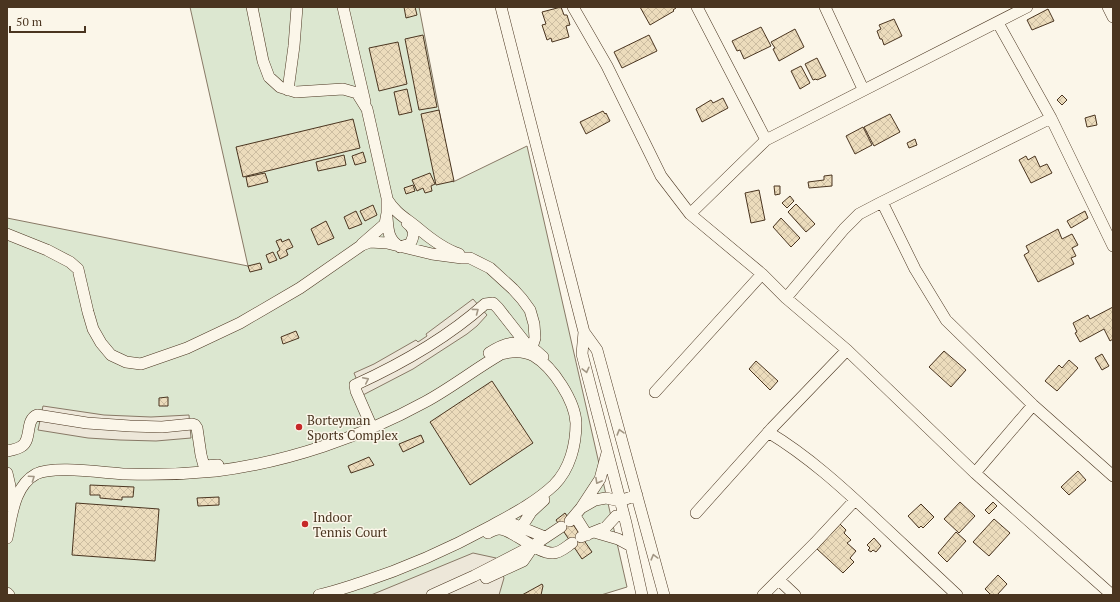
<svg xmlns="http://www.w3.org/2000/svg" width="1120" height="602" font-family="'PT Serif',serif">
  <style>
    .park { fill: #dce7d0; stroke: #887966 }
    .parking { fill: #ede7d9; stroke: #887966 }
    .building { fill: url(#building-cross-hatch); stroke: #4a3520 }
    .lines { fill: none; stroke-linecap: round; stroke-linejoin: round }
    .minor-casing { stroke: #4a3520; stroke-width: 12 }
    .minor { stroke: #fbf6e9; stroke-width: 11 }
    .oneway { stroke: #a29684 }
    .poi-dot { fill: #c62828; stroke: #fbf6e9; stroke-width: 1.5 }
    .labels { text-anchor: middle; stroke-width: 3; stroke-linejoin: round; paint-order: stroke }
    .poi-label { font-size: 13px; fill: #4a3520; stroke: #fbf6e9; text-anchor: start }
  </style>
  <defs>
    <pattern id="building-cross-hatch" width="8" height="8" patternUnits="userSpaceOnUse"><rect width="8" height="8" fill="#ecdcbc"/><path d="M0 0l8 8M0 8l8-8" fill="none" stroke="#ccbda1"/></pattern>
  </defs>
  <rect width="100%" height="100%" fill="#fbf6e9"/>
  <path class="park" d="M190,7H419L453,182L527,146L627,587L601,595H7V218L248,266Z"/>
  <path class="parking" d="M473,299L487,315L477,326L467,334L413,369L363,395L354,373L374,364L416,340L418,342L427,336L426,334Z
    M43,406L104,415L151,417L189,415L191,438L156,441L120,440L88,438L38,430Z
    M473,553L496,558L504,578L499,595H371Z"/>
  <path class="building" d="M404,7H415L417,15L406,18Z
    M561,7L564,15H567L570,25L566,26L569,37L552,42L551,38L547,40L542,25L546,24L542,12Z
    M640,7H676V8L673,10L674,11L650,25Z
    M1048,9L1054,21L1032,30L1027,20Z
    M894,19L902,36L884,45L882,39H880L877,31L881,29L879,25Z
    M761,27L771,46L744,59L740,50L737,51L732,41Z
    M795,29L804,47L779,61L773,49L775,48L771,42Z
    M423,35L437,107L419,110L405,39Z
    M649,35L657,51L622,68L614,52Z
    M398,42L407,84L379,91L369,48Z
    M817,58L826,76L817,80L816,79L813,80L805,64Z
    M801,66L810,83L800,89L791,71Z
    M407,89L412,112L399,115L394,92Z
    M1062,95L1067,100L1062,105L1057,100Z
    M723,98L728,108L702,122L696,109L711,100L713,103Z
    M439,110L454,181L436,185L421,114Z
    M603,111L605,114L606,113L610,121L586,134L580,122Z
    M890,114L900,132L874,146L864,127Z
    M1095,115L1097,125L1087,127L1085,118Z
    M353,119L360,148L243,177L236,147Z
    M863,127L872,145L855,154L846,136Z
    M915,139L917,145L909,148L907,143Z
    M363,152L366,162L355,165L352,156Z
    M344,155L346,165L318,171L316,162Z
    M1026,156L1028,160L1035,156L1040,167L1047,164L1052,173L1031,183L1019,160Z
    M265,173L268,182L248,187L246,177Z
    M430,173L435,184L431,186L432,191L425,193L423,188L417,191L412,180Z
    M832,175V186L809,188L808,182L824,180V176Z
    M413,185L415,191L406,194L404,188Z
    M774,186H780V194L775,195Z
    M759,190L765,220L751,223L745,193Z
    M790,196L794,201L787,208L782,203Z
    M796,204L815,224L806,232L788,212Z
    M373,205L377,215L365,221L360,211Z
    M356,211L362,224L349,229L344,217Z
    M1085,211L1088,218L1071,228L1067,221Z
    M781,218L800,238L791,247L773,227Z
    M326,221L334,238L318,245L311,229Z
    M1058,229L1062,239L1072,234L1078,245L1072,248L1076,256L1071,258L1074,264L1038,282L1024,255L1029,252L1026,246Z
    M281,239L282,242L289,239L293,247L286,250L288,255L280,259L277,252L280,250L276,241Z
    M273,252L277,260L269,263L266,255Z
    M260,263L262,269L250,272L248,266Z
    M1113,307V339L1110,341L1104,329L1080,342L1075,333L1077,332L1073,323L1088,315L1090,319Z
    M296,331L299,338L283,344L281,337Z
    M944,351L966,370L951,387L929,367Z
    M1102,354L1109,366L1102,370L1095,358Z
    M1069,360L1078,368L1057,391L1045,381L1059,365L1062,368Z
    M756,361L778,381L770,390L749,369Z
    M492,381L533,443L470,485L430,422Z
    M168,397V406H159V398Z
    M421,435L424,442L403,452L399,444Z
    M369,457L374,465L351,473L348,466Z
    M1078,471L1086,480L1069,495L1061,487Z
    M90,485L134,487L133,497H122V500L100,498V495H90Z
    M219,497V505L198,506L197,498Z
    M960,502L975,516L959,533L944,519Z
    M993,502L997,506L989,514L985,510Z
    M76,503L159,509L155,561L72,555Z
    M921,504L934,517L923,528L921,526L919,528L908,516Z
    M565,513L592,552L582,559L556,520Z
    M994,519L1010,533L989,556L973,542Z
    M840,524L846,530L844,533L851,540L847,543L856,551L850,558L854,562L843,573L817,549Z
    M956,532L966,541L947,562L938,553Z
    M874,538L881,546L876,552L873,550L871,552L868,550L870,548L867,545Z
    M998,575L1007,584L997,595H991L985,589Z
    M542,584L543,586L541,595H522Z"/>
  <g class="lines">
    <g class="minor-casing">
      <path id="minor" d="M252,7L263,61L269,77L280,87L296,92L343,89L357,93L367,109L387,198V213L385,224L362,244
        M343,7L365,102
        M501,7L584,332L582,354L626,523L642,595
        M573,7L607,66L661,176L690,214L762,274L786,298L847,350L975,473L1112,595
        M697,7L766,140
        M825,7L863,89
        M1108,7L1113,17
        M998,23L1051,118L1113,246
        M288,90L294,46L297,7
        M1051,118L882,202L915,269L946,320L1033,405L1113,476
        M387,199C396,214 406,218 419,229C432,240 444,249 459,254
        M690,214L766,140L1027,7
        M387,217C388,230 388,240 400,247L410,244C415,235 415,229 407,223
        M7,234L47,250L70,262L78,269L88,312L93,329L101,343L111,355L126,362L141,364L187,348L240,323L300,288L362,245L370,242L387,243L432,254L462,258H470L490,268L513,289L522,299L530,310L534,324L535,338L532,347
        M786,298L844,229L859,214L882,202
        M584,332L597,350L664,595
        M489,353C510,339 525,339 543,357
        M655,392L762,274
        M370,423L356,391L355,385C401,364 447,338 485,304L493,303L498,308L527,345
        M768,432C808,456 843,488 877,520C904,545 930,570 957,595
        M7,451C12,450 18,449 22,446C32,439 25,420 37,415L87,423L130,426L162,427L192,424L195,425L197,428L201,455L204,466L218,465
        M7,473L10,486L9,506
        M975,473L1033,405
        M581,508L595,500L606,498L620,501L637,495
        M696,513L772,428L847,350
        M575,516L587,535
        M503,520L545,537
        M570,521L581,508L600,479L607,453
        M594,532L618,539L631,546
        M488,533C492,531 495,529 499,529C513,529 537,554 553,553C560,553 566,547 572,543
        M516,536L531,512L544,500
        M581,537L606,527L616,516
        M7,538C12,515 14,486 36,474C54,465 104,473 126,474C156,475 186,474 216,471C288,462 361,437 425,402C451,388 475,369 501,354C512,351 523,350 534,356C553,367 575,401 576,423C576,445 570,469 554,485C536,502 513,514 491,526C449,549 406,568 360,583C347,587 333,592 319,595
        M486,578L523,561L532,548
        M779,580L795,595
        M7,593L9,595
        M432,595L474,576L534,545L561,527
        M763,595L815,543L855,500"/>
    </g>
    <use href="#minor" class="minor"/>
  </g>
  <defs><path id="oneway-chevron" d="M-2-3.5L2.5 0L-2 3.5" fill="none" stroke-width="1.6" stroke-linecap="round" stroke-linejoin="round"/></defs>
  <g class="oneway">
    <use href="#oneway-chevron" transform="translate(476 311) rotate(-37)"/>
    <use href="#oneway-chevron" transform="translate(586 370) rotate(76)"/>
    <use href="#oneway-chevron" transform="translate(366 380) rotate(-26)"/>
    <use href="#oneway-chevron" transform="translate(620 432) rotate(-106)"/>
    <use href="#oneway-chevron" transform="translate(32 478) rotate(-35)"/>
    <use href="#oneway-chevron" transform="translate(598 481) rotate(119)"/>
    <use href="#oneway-chevron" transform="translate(654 557) rotate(-105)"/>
  </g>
  <g class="poi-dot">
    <circle cx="299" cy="427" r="4"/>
    <circle cx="305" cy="524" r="4"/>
  </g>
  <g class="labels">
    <g class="poi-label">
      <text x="307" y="425">Borteyman<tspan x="307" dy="15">Sports Complex</tspan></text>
      <text x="313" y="522">Indoor<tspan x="313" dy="15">Tennis Court</tspan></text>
    </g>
  </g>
  <rect width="1120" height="602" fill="none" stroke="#4a3520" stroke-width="16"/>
  <path d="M10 26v6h75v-6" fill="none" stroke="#4a3520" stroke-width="2"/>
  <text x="16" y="26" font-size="12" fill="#4a3520" stroke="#fbf6e9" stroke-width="3" paint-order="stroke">50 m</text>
</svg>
